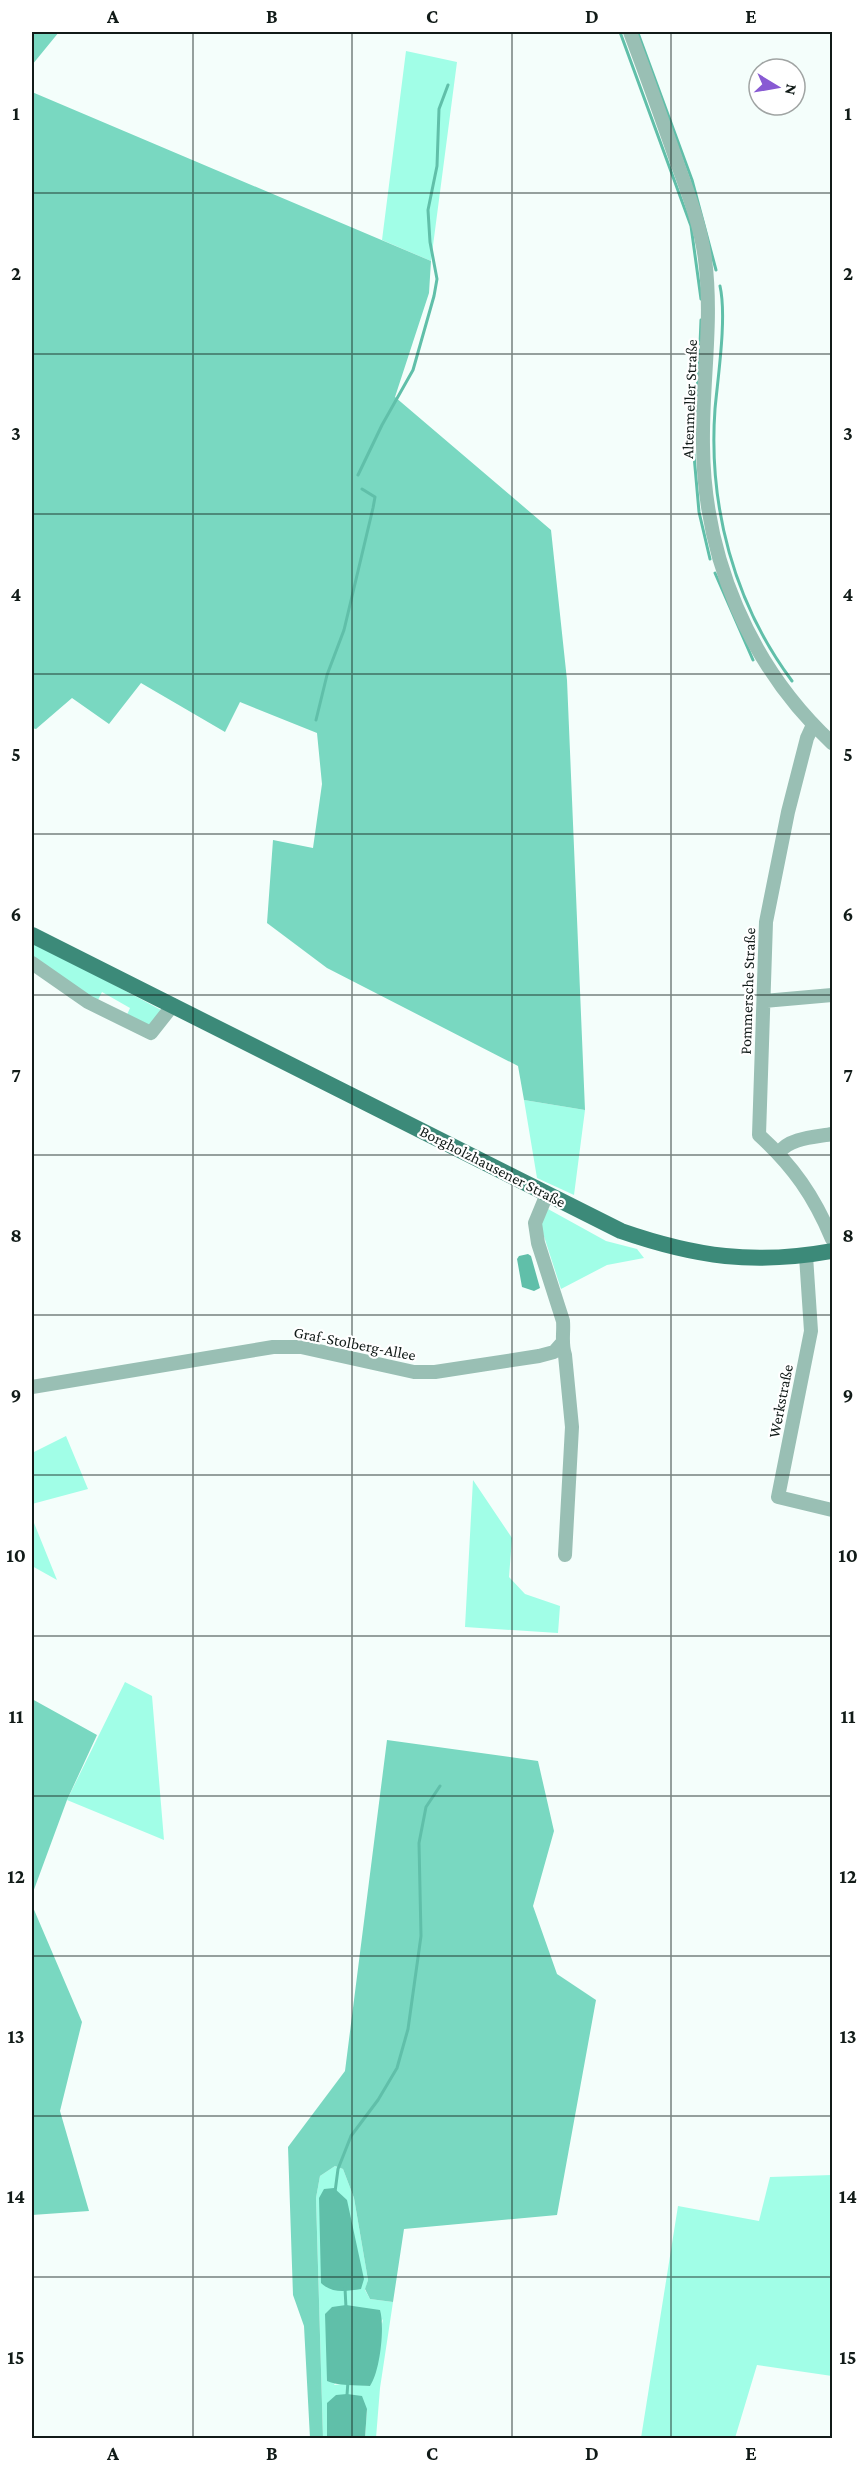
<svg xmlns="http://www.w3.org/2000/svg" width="864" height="2470" font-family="'Crimson Pro',serif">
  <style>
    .green { fill: #a1fee7; fill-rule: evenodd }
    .forest { fill: #79d8c1 }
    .water { fill: #60bfa9 }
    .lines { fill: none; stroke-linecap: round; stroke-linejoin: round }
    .stream { stroke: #60bfa9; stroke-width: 3 }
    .minor { stroke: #99bfb4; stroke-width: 14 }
    .major { stroke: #3c8a79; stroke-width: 16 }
    .grid { fill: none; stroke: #111b18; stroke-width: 1.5; stroke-opacity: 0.55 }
    .labels { text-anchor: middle; stroke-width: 4.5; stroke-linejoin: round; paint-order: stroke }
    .street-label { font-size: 16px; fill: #111b18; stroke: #fff }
    .neatline { fill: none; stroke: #111b18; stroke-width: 2 }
    .grid-label { font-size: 20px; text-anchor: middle; font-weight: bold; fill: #111b18 }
  </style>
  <rect width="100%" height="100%" fill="#f4fefb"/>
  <path class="green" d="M406,51L457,62L431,261L382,240Z
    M32,941L163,1011L157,1022L144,1026L126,1017L130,1008L102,992L97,1002L32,958Z
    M524,1100L585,1110L574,1195L537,1178Z
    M548,1209L606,1241L637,1249L644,1258L607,1265L561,1289L540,1224Z
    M66,1436L88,1489L32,1504V1453Z
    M473,1480L512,1538L509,1577L525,1594L560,1606L558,1633L465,1627Z
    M32,1518L57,1580L32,1566Z
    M125,1682L152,1696L164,1840L67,1800Z
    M335,2166L343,2169L354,2198L368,2280L365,2290L370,2299L393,2302L380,2388L376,2438H365L367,2409L327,2403V2438H323L316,2198L320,2176ZM383,2319L370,2386L348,2383L334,2385Z
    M832,2175V2376L757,2365L735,2438H641L678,2206L759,2221L770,2177Z"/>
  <path class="forest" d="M32,32H59L32,65Z
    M32,92L431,261L429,293L395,397L551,530L567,680L585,1110L524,1100L518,1066L327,968L267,923L273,840L313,848L322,784L317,733L240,702L225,732L141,683L109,724L72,698L36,729L32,728Z
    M32,1699L97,1735L67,1800L32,1895Z
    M387,1740L538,1761L554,1831L533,1906L557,1974L596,2000L557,2215L404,2229L393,2302L370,2299L365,2289L368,2280L354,2198L343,2169L335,2166L320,2176L316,2198L323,2438H310L304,2326L293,2295L288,2147L345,2071Z
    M32,1905L82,2022L60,2111L89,2211L32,2215Z"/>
  <path class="water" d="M528,1254L531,1256L540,1288L534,1291L522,1287L517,1259L519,1256Z
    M334,2188L347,2200L364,2279L361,2289C347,2291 332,2294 321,2283L319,2198L324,2189Z
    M346,2305L380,2310C385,2327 380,2372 370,2386C357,2385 337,2386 327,2381L325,2314L332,2307Z
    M347,2394L362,2396L367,2409L365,2438H327V2403L336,2395Z"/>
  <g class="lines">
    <path class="stream" d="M620,32L691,226L701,299
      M638,33L692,180L716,270
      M720,286C727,317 718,376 715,409C708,506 734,603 792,681
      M700,344L701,320
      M700,350L693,444L699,512L710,559
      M358,475L382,425L413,370L434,296L437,279L430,242L428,210L437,166L439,109L448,85
      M715,573L753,660
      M316,720L327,675L344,630L373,508L375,497L362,489
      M335,2192L338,2169L351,2136L378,2100L397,2068L408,2029L421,1936L419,1843L426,1807L440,1786
      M345,2288L346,2308
      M347,2395L348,2381"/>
    <path class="minor" d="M630,32C647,77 663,122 679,168C690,198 701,228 705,259C713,322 702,382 703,445C704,557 749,666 832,743
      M813,725L807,738L788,812L766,922L759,1135C793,1166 814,1196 832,1239
      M32,963L88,1002L151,1033L173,1005
      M764,1001L832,995
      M779,1153C788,1138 816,1137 832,1134
      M547,1194L535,1223L538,1243L563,1321C564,1333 561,1343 565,1355L572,1427L565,1555
      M806,1256L811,1331L778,1497L832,1510
      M32,1387L273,1347H301L414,1372H435L539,1356L554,1352L561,1344"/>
    <path class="major" d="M32,935L621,1231C696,1257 754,1265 832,1251"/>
  </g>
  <path class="grid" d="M193,32V2438M352,32V2438M512,32V2438M671,32V2438M32,193H832M32,354H832M32,514H832M32,674H832M32,834H832M32,995H832M32,1155H832M32,1315H832M32,1475H832M32,1636H832M32,1796H832M32,1956H832M32,2116H832M32,2277H832"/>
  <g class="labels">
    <g class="street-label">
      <text transform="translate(689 399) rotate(-88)" y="6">Altenmeller Straße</text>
      <text transform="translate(747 991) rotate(-88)" y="6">Pommersche Straße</text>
      <text transform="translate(493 1166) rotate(27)" y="6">Borgholzhausener Straße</text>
      <text transform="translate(355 1343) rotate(11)" y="6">Graf-Stolberg-Allee</text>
      <text transform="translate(780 1401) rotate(-79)" y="6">Werkstraße</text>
    </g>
  </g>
  <rect width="864" height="2470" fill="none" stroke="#ffffff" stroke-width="66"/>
  <g transform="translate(777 87) rotate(101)"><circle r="28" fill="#ffffff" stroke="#a0a4a3" stroke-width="1.5"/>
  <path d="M0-4.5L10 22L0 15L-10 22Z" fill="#885ad3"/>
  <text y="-9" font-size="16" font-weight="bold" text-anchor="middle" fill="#111b18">N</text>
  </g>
  <rect x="33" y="33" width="798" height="2404" class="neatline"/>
  <g class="grid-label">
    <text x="113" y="23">A</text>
    <text x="272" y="23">B</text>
    <text x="432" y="23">C</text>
    <text x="592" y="23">D</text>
    <text x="751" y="23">E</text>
    <text x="16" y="120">1</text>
    <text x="848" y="120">1</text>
    <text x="16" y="280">2</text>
    <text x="848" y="280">2</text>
    <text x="16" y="440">3</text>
    <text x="848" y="440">3</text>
    <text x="16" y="601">4</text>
    <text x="848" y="601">4</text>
    <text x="16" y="761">5</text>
    <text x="848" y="761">5</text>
    <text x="16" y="921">6</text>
    <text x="848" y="921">6</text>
    <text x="16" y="1082">7</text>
    <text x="848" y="1082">7</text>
    <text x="16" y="1242">8</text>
    <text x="848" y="1242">8</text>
    <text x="16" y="1402">9</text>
    <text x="848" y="1402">9</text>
    <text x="16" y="1562">10</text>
    <text x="848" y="1562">10</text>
    <text x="16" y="1723">11</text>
    <text x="848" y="1723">11</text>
    <text x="16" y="1883">12</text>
    <text x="848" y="1883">12</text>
    <text x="16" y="2043">13</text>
    <text x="848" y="2043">13</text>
    <text x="16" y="2203">14</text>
    <text x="848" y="2203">14</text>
    <text x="16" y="2364">15</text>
    <text x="848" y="2364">15</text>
    <text x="113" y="2460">A</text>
    <text x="272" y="2460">B</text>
    <text x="432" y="2460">C</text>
    <text x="592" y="2460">D</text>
    <text x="751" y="2460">E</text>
  </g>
</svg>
